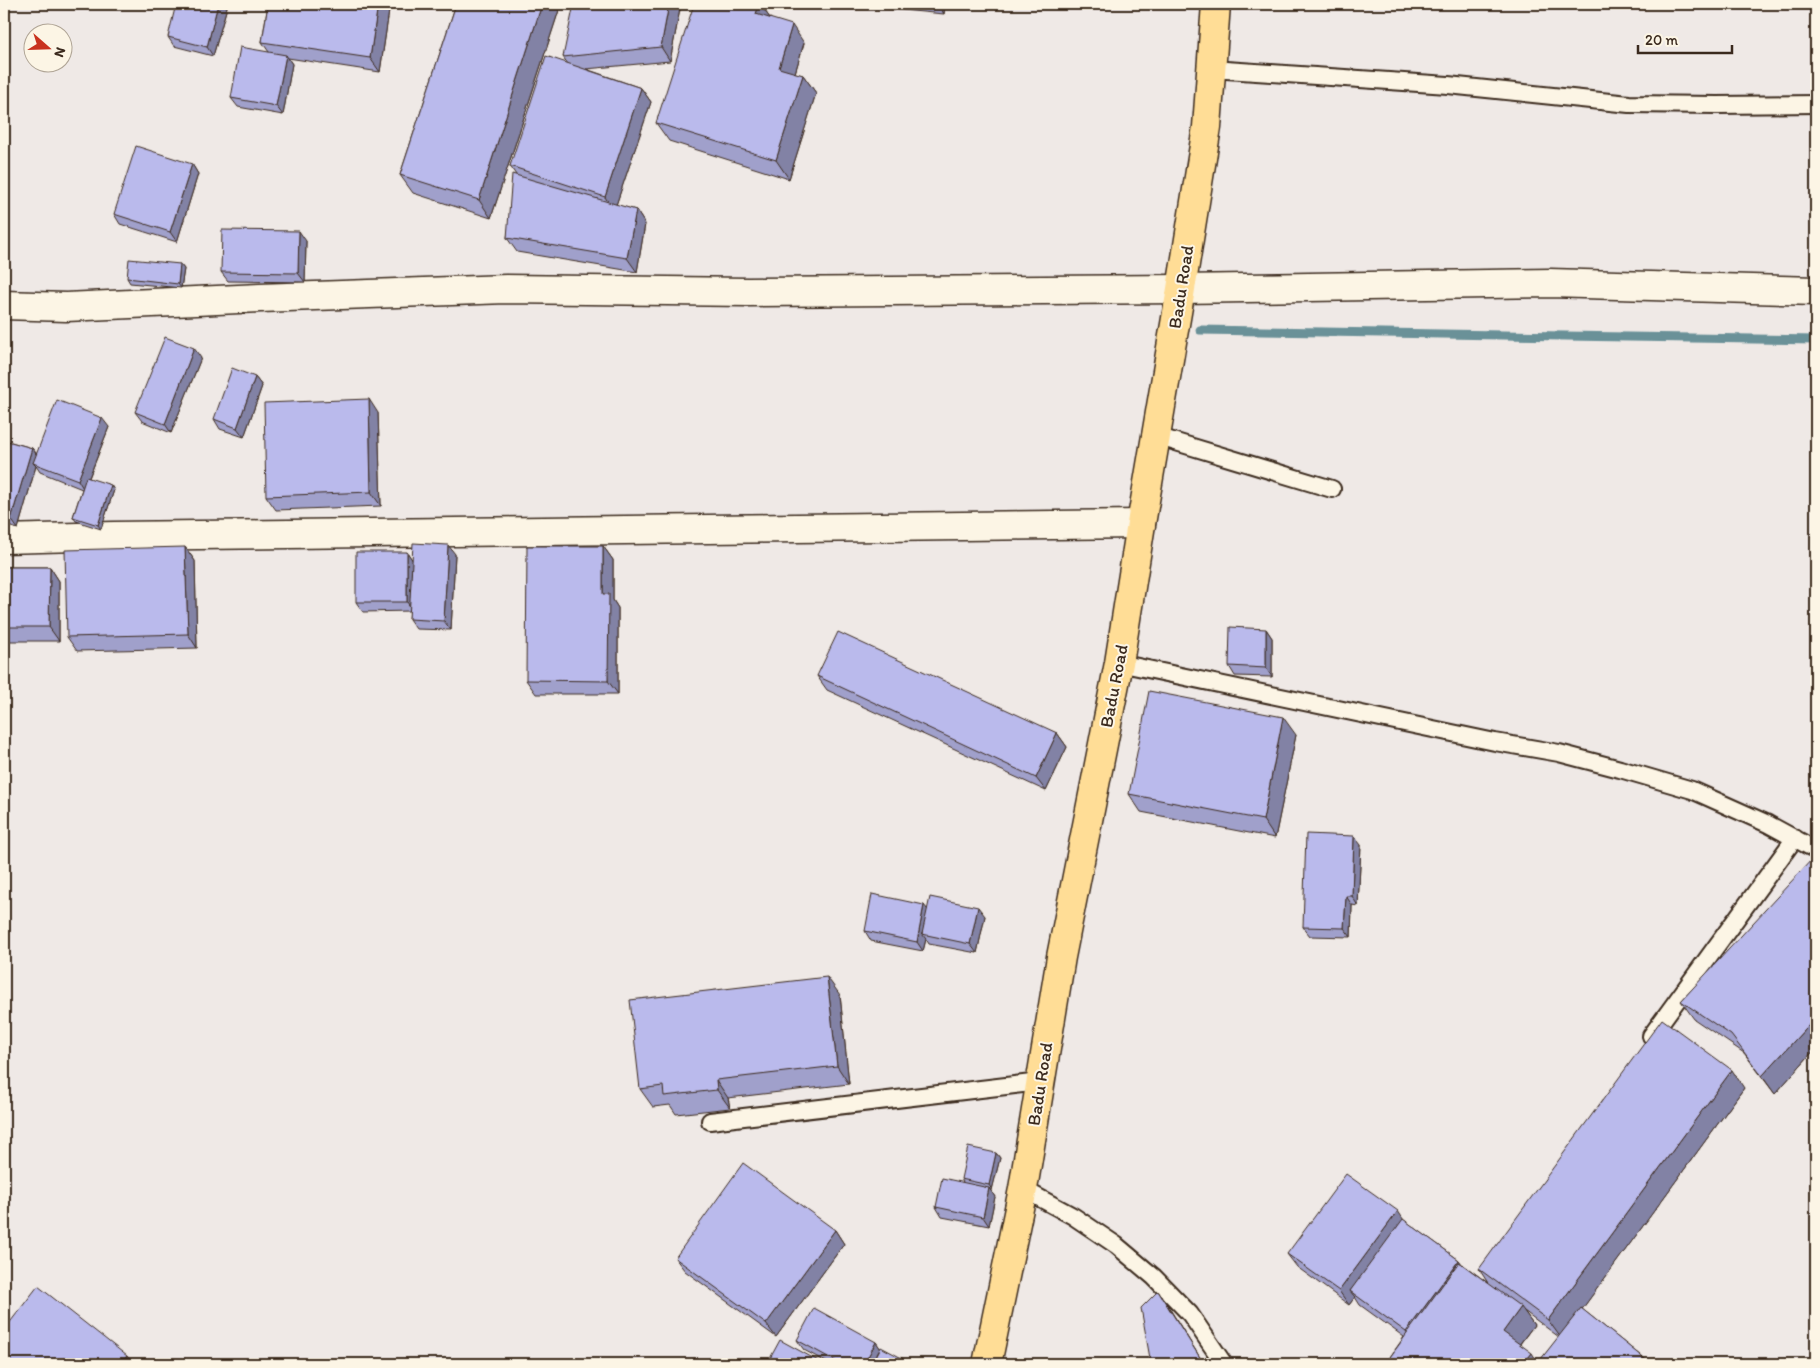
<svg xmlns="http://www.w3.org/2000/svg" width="1820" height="1368" font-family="Itim,sans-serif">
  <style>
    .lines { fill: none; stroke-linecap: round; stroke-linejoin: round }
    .stream { stroke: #6a9198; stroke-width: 9 }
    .service-casing { stroke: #3b2a1e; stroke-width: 20 }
    .minor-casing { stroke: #3b2a1e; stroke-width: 31 }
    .tertiary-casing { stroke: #3b2a1e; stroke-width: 31 }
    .primary-casing { stroke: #3b2a1e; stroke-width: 31 }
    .service { stroke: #fcf5e5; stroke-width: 16 }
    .minor { stroke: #fcf5e5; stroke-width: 28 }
    .tertiary { stroke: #fcf5e5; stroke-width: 28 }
    .primary { stroke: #ffdd96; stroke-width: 28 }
    .wall { fill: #a0a0cb; stroke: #3b2a1e; fill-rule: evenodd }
    .shaded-wall { fill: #8282a5; stroke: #3b2a1e }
    .building { fill: #babaec; stroke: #3b2a1e }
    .labels { text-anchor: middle; stroke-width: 4; stroke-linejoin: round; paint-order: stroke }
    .street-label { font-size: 18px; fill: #3b2a1e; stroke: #fcf5e5 }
  </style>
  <rect width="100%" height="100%" fill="#efe9e6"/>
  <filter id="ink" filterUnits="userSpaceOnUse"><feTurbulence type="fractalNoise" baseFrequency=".02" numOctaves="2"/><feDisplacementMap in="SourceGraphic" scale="10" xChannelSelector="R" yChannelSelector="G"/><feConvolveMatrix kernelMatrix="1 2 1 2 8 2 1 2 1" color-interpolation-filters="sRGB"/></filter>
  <g filter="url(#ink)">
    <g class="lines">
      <path class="stream" d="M1200,330L1816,340"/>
      <g class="service-casing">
        <path id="service" d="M1211,69L1448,85L1629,104L1717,105L1816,104
          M1156,436L1332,489
          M1119,663L1495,742L1559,753L1620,769L1692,790L1768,824L1816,850
          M1651,1036L1795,838
          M710,1121L1040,1082
          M1023,1189L1073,1216L1116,1245L1154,1277L1190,1314L1224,1364"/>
      </g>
      <g class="minor-casing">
        <path id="minor" d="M1181,289L1550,283L1816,291
          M4,539L114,536L1141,524"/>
      </g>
      <g class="tertiary-casing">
        <path id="tertiary" d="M4,305L66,307L260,298L506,289L748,292L1181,289"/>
      </g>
      <g class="primary-casing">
        <path id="primary" d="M987,1364L1023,1189L1061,957L1119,663L1141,524L1181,289L1207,127L1216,4"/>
      </g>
      <use href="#service" class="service"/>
      <use href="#minor" class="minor"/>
      <use href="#tertiary" class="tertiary"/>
      <use href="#primary" class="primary"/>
    </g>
    <path class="wall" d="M268,4H390L380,72L288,58L292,64L283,115L238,107L231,98L269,52L262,42Z
      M456,4H561L491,218L413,193L400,175Z
      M681,4L670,61L586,69L641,88L651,102L616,205L636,210L645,224L637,272L517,252L507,238L516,175L510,166L568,64L563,57Z
      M760,4L770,18L804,43L795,73L803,75L816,93L789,179L669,141L656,123Z
      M867,4H945L944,14L870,7Z
      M227,7L213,56L174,46L168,37Z
      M192,164L198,174L177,242L120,224L114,214Z
      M306,241L305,282L228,281L221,272Z
      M180,264L184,269L181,288L130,283L127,278Z
      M201,358L171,433L142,421L135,412Z
      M255,377L262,386L244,437L220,429L214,419Z
      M378,413L381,506L276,510L266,496Z
      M109,427L89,478L114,490L101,529L76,521L73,517L82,489L40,472L36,466L18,529L4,525V440L32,448L37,454Z
      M603,546L613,560V600L618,608V694H536L526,680Z
      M185,547L195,561L197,648L77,651L67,637Z
      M407,552L412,560L455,554L451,630L416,629L409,619L410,611L363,612L356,602Z
      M4,567H50L59,581V641H4Z
      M1266,629L1272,638V677L1235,676L1229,666Z
      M817,676L1057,733L1067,747L1046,791L827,690Z
      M1296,735L1275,838L1141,812L1129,794Z
      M1361,845L1358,906L1352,905L1351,937L1310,936L1303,927Z
      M1816,860V1048L1775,1094L1744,1053L1694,1019L1681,1001Z
      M927,909L985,916L977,953L929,944L926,939L923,951L871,941L865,931Z
      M840,995L849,1084L728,1098L730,1108L676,1114L670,1105L653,1107L640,1089Z
      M1744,1088L1582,1309L1651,1364H1385L1404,1337L1360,1305L1355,1297L1349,1305L1297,1267L1287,1254L1404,1220L1459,1260L1461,1263L1488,1283L1479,1269ZM1524,1311L1559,1337L1538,1363L1520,1344L1534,1325Z
      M996,1153L1000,1158L992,1190H990L995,1197L989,1226L942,1217L936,1207L963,1182L961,1179Z
      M835,1230L844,1244L776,1337L685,1271L675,1258Z
      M797,1340L876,1342L880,1348L913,1364H830L804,1350Z"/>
    <path class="shaded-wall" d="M218,4H224L227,7L213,56L207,47Z
      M378,4H390L380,72L370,58Z
      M542,4H561L491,218L479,200Z
      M669,4H681L670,61L661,47Z
      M759,4H760L772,21L756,14Z
      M938,4H945L944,14Z
      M792,25L804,43L791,86L779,68Z
      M286,55L292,64L283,115L276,106Z
      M803,75L816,93L789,179L776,160Z
      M641,88L651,102L614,211L605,197Z
      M192,164L198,174L177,242L170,232Z
      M636,210L645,224L637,272L627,258Z
      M299,231L306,241L305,282L298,273Z
      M180,264L184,269L181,288L178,284Z
      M194,348L201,358L171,433L165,424Z
      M255,377L262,386L244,437L237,428Z
      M369,399L378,413L381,506L371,492Z
      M102,418L109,427L84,490L78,480Z
      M32,448L38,457L33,463L36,466L18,529L11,519Z
      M111,485L114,490L101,529L98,525Z
      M448,545L455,554L451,630L444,621Z
      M603,546L613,560V600L618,608V694L608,681L603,594Z
      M185,547L195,561L197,648L188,634Z
      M407,552L413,561V611L407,602Z
      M50,567L59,581V641L49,627Z
      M1266,629L1272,638V677L1266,668Z
      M1283,717L1296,735L1275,838L1263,820Z
      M1057,733L1067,747L1046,791L1036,778Z
      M1354,836L1361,845L1358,906L1352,896Z
      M1346,896L1352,905L1351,937L1344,928Z
      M924,905L931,914L922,934L926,939L923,951L917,942Z
      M978,907L985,916L977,953L970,944Z
      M827,977L840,995L849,1084L837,1066Z
      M1816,1017V1048L1775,1094L1762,1076Z
      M1732,1070L1744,1088L1561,1338L1548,1320Z
      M716,1080L728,1098L730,1108L717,1090Z
      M996,1153L1000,1158L992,1190L989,1185Z
      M989,1188L995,1197L989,1226L983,1217Z
      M1398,1211L1407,1225L1350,1291L1355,1297L1349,1305L1339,1291Z
      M835,1230L844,1244L776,1337L766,1324Z
      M1459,1260L1469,1274L1416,1346L1406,1332Z
      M1158,1291L1165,1301L1204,1364Z
      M1521,1307L1534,1325L1515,1350L1503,1332Z
      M876,1342L883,1352L876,1364H864Z
      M1532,1353L1539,1364H1523Z
      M127,1356L133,1364H121Z"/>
    <path class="building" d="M176,4H218L207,47L168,37Z
      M268,4H378L370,58L262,42Z
      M456,4H542L479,200L400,175Z
      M574,4H669L661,47L563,57Z
      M694,4H759L756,14L792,25L779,68L803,75L776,160L656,123Z
      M240,47L286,55L276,106L231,98Z
      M546,56L641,88L605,197L510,166Z
      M136,146L192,164L170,232L114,214Z
      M512,174L636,210L627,258L507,238Z
      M222,230L299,231L298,273L221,272Z
      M129,259L180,264L178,284L127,278Z
      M165,337L194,348L165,424L135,412Z
      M232,368L255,377L237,428L214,419Z
      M369,399L371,492L266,496L264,403Z
      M57,400L102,418L78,480L33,463Z
      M4,440L32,448L11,519L4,517Z
      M86,477L111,485L98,525L73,517Z
      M413,543L448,545L444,621L409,619Z
      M527,546H603V594H609L608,681L526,680Z
      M185,547L188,634L67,637L65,550Z
      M356,552H407V602H356Z
      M4,567H50L49,627H4Z
      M1230,627L1266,629V668L1229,666Z
      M838,632L1057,733L1036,778L817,676Z
      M1149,691L1283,717L1263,820L1129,794Z
      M1306,834L1354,836L1352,896H1346L1344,928L1303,927Z
      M1813,858L1816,860V1017L1762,1076L1731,1035L1681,1001Z
      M872,894L924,905L917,942L865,931Z
      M930,897L978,907L970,944L922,934Z
      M827,977L837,1066L716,1080L717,1090L664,1096L663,1086L640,1089L630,1000Z
      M1662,1019L1732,1070L1548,1320L1479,1269Z
      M968,1147L996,1153L989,1185L961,1179Z
      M743,1163L835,1230L766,1324L675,1258Z
      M1346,1174L1398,1211L1339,1291L1287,1254Z
      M942,1178L989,1188L983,1217L936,1207Z
      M1403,1219L1459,1260L1406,1332L1350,1291Z
      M1459,1262L1521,1307L1503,1332L1532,1353L1523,1364H1385Z
      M38,1286L127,1356L121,1364H4V1330Z
      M1158,1291L1204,1364H1151L1141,1308Z
      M814,1308L876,1342L864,1364H841L797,1340Z
      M1581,1308L1651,1364H1537Z
      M780,1340L822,1363V1364H767Z
      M881,1347L913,1364H872Z"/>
  </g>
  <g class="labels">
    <g class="street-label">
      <text transform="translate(1181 287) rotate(-81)" y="6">Badu Road</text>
      <text transform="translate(1114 686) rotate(-79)" y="6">Badu Road</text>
      <text transform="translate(1040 1084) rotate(-81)" y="6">Badu Road</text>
    </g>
  </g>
  <rect width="1820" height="1368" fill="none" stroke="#fcf5e5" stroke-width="20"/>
  <rect x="10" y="10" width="1800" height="1348" fill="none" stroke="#3b2a1e" stroke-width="2" filter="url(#ink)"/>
  <g transform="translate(48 48) rotate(110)"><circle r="24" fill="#fcf5e5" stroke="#afa495"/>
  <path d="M0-4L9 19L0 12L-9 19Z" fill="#c8321e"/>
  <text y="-8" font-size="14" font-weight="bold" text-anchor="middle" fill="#3b2a1e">N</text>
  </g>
  <path d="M1638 45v8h94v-8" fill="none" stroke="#3b2a1e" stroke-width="2.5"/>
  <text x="1645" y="45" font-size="15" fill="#3b2a1e" stroke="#fcf5e5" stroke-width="4" paint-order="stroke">20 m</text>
</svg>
